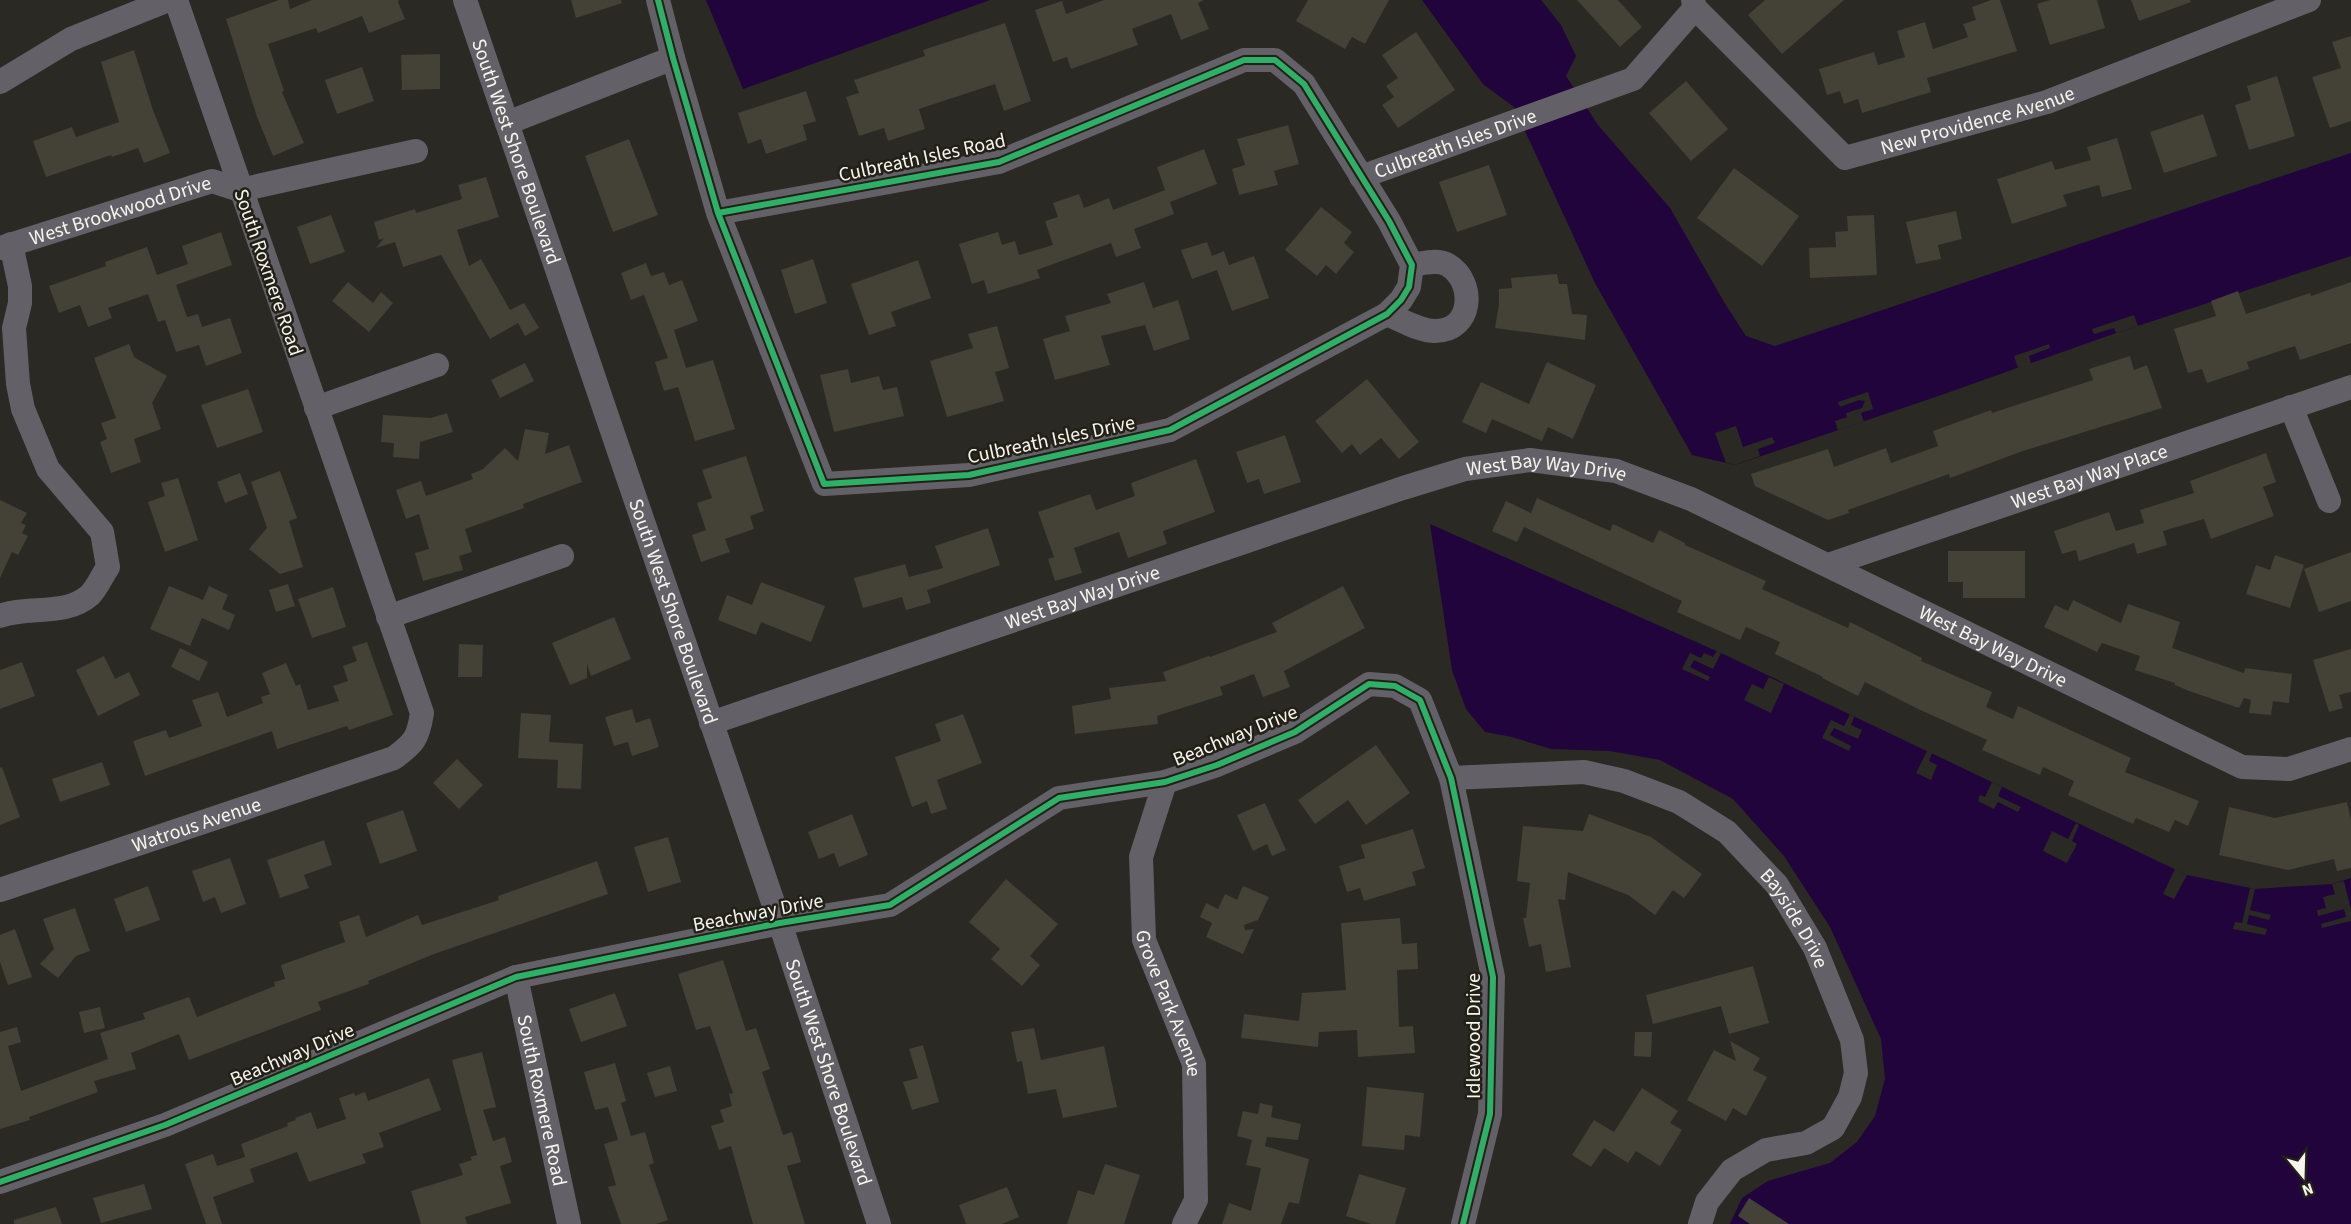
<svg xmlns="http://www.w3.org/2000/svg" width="2351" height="1224" font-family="'Source Sans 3',sans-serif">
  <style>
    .water { fill: #21043c }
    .pier { fill: #2a2924 }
    .building { fill: #444136 }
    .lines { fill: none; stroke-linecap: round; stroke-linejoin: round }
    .minor { stroke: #646067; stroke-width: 24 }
    .cycleway-casing { stroke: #232117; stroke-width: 10 }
    .cycleway { stroke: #2db169; stroke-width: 6 }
    .labels { text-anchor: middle; stroke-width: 5; stroke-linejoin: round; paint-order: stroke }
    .street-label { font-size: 20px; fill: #f6f5ee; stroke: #232117 }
  </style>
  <rect width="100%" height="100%" fill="#2a2924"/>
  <path class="water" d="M706,0H990L743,89Z
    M1422,0H1541L1561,25L1576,56L1566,76L1598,125L1670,208L1724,302L1746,336L1775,346L2351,153V256L2116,333L1947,393L1735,465L1692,455L1595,283L1514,107L1483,84Z
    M1430,524L1721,653L2187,875L2255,889L2332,884L2351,878V1224H1730L1742,1198L1768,1181L1830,1163L1857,1142L1875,1116L1885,1079L1881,1039L1830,927L1784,856L1733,799L1660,760L1610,751L1551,749L1512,737L1485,732L1466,709L1452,670Z"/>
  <path class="pier" d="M2134,315L2138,326L2116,333L2114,328L2094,334L2092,329Z
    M2049,344L2050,348L2029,356L2031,364L2018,368L2014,356Z
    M1868,392L1873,409L1861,413L1864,422L1838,430L1835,421L1847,417L1846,413L1862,408L1865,401L1859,400L1840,407L1838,402Z
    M1736,426L1743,447L1772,437L1775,443L1758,449L1760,456L1735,465L1726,463L1715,433Z
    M1717,651L1721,653L1713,669L1694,660L1690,667L1710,677L1708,681L1682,669L1690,653L1701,658L1704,653L1713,657Z
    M1769,677L1784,684L1771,713L1744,700L1752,684L1763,689Z
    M1850,714L1854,717L1851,725L1862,730L1858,739L1834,728L1830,735L1851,746L1849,751L1822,738L1831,720L1844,726Z
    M1927,751L1932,753L1929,761L1937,765L1931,780L1916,773Z
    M1992,782L2002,787L1998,796L2021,807L2018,812L1998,802L1994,809L1978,801L1980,795L1985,797Z
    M2076,823L2079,825L2072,841L2077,844L2067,863L2043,851L2052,831L2068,839Z
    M2175,869L2187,875L2174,899L2163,894Z
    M2344,881L2351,910V921L2322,928L2321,924L2346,917L2344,909L2318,916L2317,910L2326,908L2323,897L2335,894L2332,884Z
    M2250,888L2255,889L2250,910L2271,915L2269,920L2249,915L2247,924L2267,929L2265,935L2233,929L2235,922L2242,923Z"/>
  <path class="building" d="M279,0H288L290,9L312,0H399L398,2L405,19L369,33L362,16L318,33L316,28L268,44L284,91L282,92L304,143L273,156L257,117L226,19Z
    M571,0H621L622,3L576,18Z
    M1104,0H1204L1198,3L1209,29L1181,40L1171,14L1132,29L1138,45L1071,69L1067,57L1053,62L1035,10L1062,1L1066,14Z
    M1308,0H1389L1365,44L1352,37L1345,49L1296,21Z
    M1577,0H1618L1642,27L1620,47Z
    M1765,0H1844L1782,54L1748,15Z
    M1991,0H2000L2017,51L1927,78L1931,92L1862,113L1858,99L1844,104L1840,91L1827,95L1819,69L1874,52L1878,65L1905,57L1897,31L1925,22L1933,49L1968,37L1963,24L1976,20L1972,7Z
    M2050,0H2097L2105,28L2050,45L2037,4Z
    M2131,0H2190L2191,2L2139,21Z
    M1005,23L1031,101L1004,111L995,84L919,109L925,129L888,141L884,128L859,136L846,97L859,93L854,80L925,56L923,50Z
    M1416,32L1455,90L1398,128L1382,105L1394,97L1386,86L1398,78L1382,55Z
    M2351,36V121L2330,128L2312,77L2341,68L2332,42Z
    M134,50L153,110L170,153L144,163L138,148L112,157L111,155L46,177L33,141L72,127L76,137L119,122L101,62Z
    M440,54V89L402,90L401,55Z
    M362,67L374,101L337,114L325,80Z
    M2277,76L2295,136L2249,150L2235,105L2251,100L2247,86Z
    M1686,81L1728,129L1691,161L1649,113Z
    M806,91L816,121L803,125L807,140L766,154L761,139L748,144L738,113Z
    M2203,114L2217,156L2164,173L2150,132Z
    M1288,125L1299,164L1274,171L1278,185L1239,195L1232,169L1245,165L1237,139Z
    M2117,138L2132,189L2102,197L2099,185L2063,195L2067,206L2012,224L1997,179L2052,161L2055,170L2091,160L2087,147Z
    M629,139L658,215L613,232L585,156Z
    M1204,149L1217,184L1170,202L1174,214L1134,229L1141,248L1116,257L1111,243L1037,270L1040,278L988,294L984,280L972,284L959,244L998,232L1002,245L1015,241L1019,255L1053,245L1045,221L1058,217L1053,203L1079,194L1084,208L1109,198L1113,210L1165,190L1157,167Z
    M1489,165L1507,215L1457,232L1439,182Z
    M1734,168L1799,216L1762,266L1697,218Z
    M486,177L499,217L457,230L469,266L481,259L510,310L524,303L539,328L525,336L518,323L490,339L441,255L403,267L395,242L376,248L384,238L379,240L374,222L415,209L416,213L462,199L458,185Z
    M1321,207L1352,232L1344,243L1354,252L1336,274L1326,265L1317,276L1285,250Z
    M1956,211L1962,239L1938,245L1941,259L1916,264L1906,222Z
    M331,215L345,252L310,264L297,227Z
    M1874,215L1877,275L1810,278L1809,248L1836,247L1835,232L1848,231L1847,216Z
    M221,232L232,265L176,285L187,317L198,314L202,327L230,318L242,353L206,366L199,345L176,352L165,320L158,322L148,294L108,308L112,318L88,327L80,305L59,313L49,286L106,266L105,262L147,247L157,275L188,264L182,246Z
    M1207,242L1212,256L1224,251L1229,265L1254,256L1269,298L1232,311L1217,270L1192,279L1181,250Z
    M813,259L827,303L795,314L781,270Z
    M918,260L931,298L891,312L896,326L869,335L851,284Z
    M646,263L651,276L664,272L669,285L682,280L698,321L674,330L686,368L713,360L735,429L695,441L678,387L664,391L655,362L668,358L644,295L631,300L621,273Z
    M1557,274L1559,284H1567L1572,314L1587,315L1585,340L1495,328L1499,304V289L1512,288L1511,278Z
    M348,282L373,303L381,292L393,303L369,332L332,301Z
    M1144,282L1153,308L1178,300L1190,339L1154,351L1145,325L1101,336L1110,365L1055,380L1043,339L1070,331L1065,316L1111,303L1107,294Z
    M2351,282V343L2300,360L2295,346L2247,362L2249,369L2207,383L2202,369L2188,373L2174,329L2216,316L2211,301L2238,291L2246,314L2310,293L2311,296Z
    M997,326L1009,368L995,372L1004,401L947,417L930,361L973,348L968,334Z
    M129,344L134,357L167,376L152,403L161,429L134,439L141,462L111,473L100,442L107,439L101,423L116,418L94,358Z
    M2130,356L2134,370L2147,365L2162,408L2023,451L1950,478L1949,474L1848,510L1849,513L1828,520L1755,486L1751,474L1828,449L1834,467L1886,448L1891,463L1938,446L1933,431L1991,410L1992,413L2093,380L2089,369Z
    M1547,362L1596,385L1573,439L1548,427L1542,441L1492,419L1486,433L1462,422L1481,382L1529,404Z
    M525,363L534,381L500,398L491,380Z
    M848,369L851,383L879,376L883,390L897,387L904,416L834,432L820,375Z
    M1367,379L1419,442L1399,459L1381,438L1360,455L1352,444L1342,453L1315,421Z
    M248,389L263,432L217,448L201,405Z
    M447,413L453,432L420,442L419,459L393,457L394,443L381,442L383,415L431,418Z
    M525,429L549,433L545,454L569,445L582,482L523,504L524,508L465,529L472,552L459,556L463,570L423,581L415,553L429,549L419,514L406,519L396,490L421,481L426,496L473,479L471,474L483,469L505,448L518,461Z
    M1285,435L1301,482L1264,494L1259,479L1247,483L1236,452Z
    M2266,453L2276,482L2263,487L2274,516L2211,539L2204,519L2163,531L2167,545L2137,554L2134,543L2079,561L2076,550L2062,554L2054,531L2109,512L2116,531L2144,523L2140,510L2194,493L2190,481Z
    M746,456L764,511L750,516L754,529L725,539L730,552L701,562L692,535L706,530L697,503L712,498L702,470Z
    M1196,459L1215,512L1163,531L1167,544L1128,558L1119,532L1074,548L1082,573L1055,581L1048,559L1054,557L1038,512L1090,494L1096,510L1135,496L1131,483Z
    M280,471L297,518L289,521L303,567L280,574L249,549L267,528L251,482Z
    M240,473L248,494L225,503L217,482Z
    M178,478L198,540L165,552L148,502L165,496L161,483Z
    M1537,498L1610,531L1613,524L1653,543L1659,530L1685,543V545L1766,581L1762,589L1848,628L1850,622L1922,658L1921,661L1992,692L1986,707L2013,719L2018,706L2131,758L2125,772L2199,801L2188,826L2175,820L2169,832L2136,818L2133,824L2068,795L2074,781L2043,767L2040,775L1982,750L1987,740L1916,708L1865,682L1858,696L1822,678L1823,677L1775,654L1780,642L1746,627L1740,640L1677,612L1682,601L1524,527L1517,542L1492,531L1506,501L1531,513Z
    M0,500L27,513L21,523L26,525L22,533L28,536L18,555L12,552L0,578Z
    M988,528L1000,565L927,590L931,603L906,610L902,597L863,608L854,578L905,564L909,577L943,568L935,546Z
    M1948,551H2025V598H1963V582H1948Z
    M2351,552V601L2319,612L2304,569Z
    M2275,555L2304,565L2290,608L2246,594L2256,565L2270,570Z
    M761,582L825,606L811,642L761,622L756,635L718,620L727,595L752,605Z
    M288,584L295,606L276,612L269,590Z
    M169,586L203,600L209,586L228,595L222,609L235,615L229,630L202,618L190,646L150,629Z
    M1343,586L1365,628L1284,671L1290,687L1263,697L1254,674L1220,687L1223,695L1157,716L1158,724L1075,734L1072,706L1111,699L1109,688L1166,681L1163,672L1209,656L1210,657L1277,632L1272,623Z
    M333,587L346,627L312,638L298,599Z
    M2073,600L2121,623L2128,604L2180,622L2172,648L2244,673L2245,668L2292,674L2289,703L2273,701L2271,715L2249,713L2251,700L2244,698L2239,708L2189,691L2175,685V683L2135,670L2140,656L2102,643L2097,652L2044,627L2055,605L2068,611Z
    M614,617L631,659L591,676L587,664V678L570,685L552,643Z
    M367,642L393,715L349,730L347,726L277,749L272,731L145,776L133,741L166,730L169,738L202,726L192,700L218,692L227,717L263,703L261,697L270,694L262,673L286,663L296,686L300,684L308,710L339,701L333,686L348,681L343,666L357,661L352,647Z
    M459,644L483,645L482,677H458Z
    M180,648L208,662L199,681L171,667Z
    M2351,649V692L2339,695L2343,708L2329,712L2313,660Z
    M104,656L115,679L129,672L140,695L98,716L76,670Z
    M22,662L35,696L0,709V670Z
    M632,709L636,723L650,718L659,747L632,756L628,742L614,746L605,717Z
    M521,713L551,715L549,742L583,744L581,789L557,788L558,760L518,758Z
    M963,714L982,763L937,780L947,809L931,814L927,801L912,807L895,757L941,741L935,724Z
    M1376,745L1410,793L1366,825L1348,800L1315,824L1298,800Z
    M457,759L483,785L459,809L433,783Z
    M102,762L110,785L60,802L52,779Z
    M2,767L20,817L0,825V768Z
    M2347,802L2351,820V868L2337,871L2334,859L2288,870L2219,855L2229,807L2275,818Z
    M1265,803L1286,850L1272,856L1267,844L1253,851L1237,815Z
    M403,810L417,851L380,864L366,823Z
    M852,814L868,855L839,867L834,853L819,859L808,832Z
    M1589,814L1651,837L1702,874L1684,898L1673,890L1655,915L1628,895L1568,872L1565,900L1558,899L1571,967L1546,972L1541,944L1529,947L1523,918H1526L1530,883L1517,881L1523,826L1583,831Z
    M1413,829L1425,868L1412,872L1416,885L1364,901L1360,888L1347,892L1339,866L1365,858L1361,845Z
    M668,837L681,882L648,892L634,847Z
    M324,840L332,865L304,875L309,888L280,898L267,860Z
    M230,858L246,904L221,913L215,897L203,902L192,871Z
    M597,861L608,894L434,954L368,981L369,984L318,1002L321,1010L189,1060L179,1034L131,1053L136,1069L94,1081L98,1092L29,1117L30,1120L0,1129V1032L17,1027L21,1042L8,1046L21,1091L108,1059L100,1033L145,1019L143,1013L189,997L197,1017L275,986L274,982L285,979L281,965L345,942L339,922L359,915L366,937L418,915L422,925L499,900L498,896Z
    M1006,879L1058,924L1030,956L1040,965L1022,986L991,959L1000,949L969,922Z
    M148,886L160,920L126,932L114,899Z
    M1243,886L1269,897L1258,920L1244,925L1245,930L1254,929L1243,954L1206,937L1212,923L1200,917L1206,903L1218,909L1225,894L1237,900Z
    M75,908L90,951L76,956L58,978L40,964L54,949L43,919Z
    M1400,918L1402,944L1417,943L1418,969L1397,970L1399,1027L1413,1026L1415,1053L1358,1057L1357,1030L1319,1032L1318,1047L1241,1038L1244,1014L1299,1021L1302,993L1346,990L1341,923Z
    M15,929L32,977L8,985L0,962V935Z
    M723,960L746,1031L756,1028L770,1069L762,1072L783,1135L792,1132L801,1162L787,1166L805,1224H753L731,1146L719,1150L711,1126L724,1122L720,1110L732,1106L729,1094L733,1093L710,1026L696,1030L678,974Z
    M1753,966L1769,1023L1729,1034L1721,1006L1653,1024L1646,995Z
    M615,993L627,1026L581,1042L569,1009Z
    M100,1007L105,1028L84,1033L79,1012Z
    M1034,1028L1041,1060L1104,1046L1117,1107L1063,1118L1056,1089L1028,1094L1022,1061L1017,1062L1011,1032Z
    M1635,1032H1652L1651,1057L1634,1056Z
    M1730,1041L1760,1058L1753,1070L1767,1077L1746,1116L1733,1108L1726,1121L1687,1100L1714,1050L1736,1061Z
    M923,1045L939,1102L912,1110L903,1082L918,1078L909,1049Z
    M482,1052L496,1107L483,1110L493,1141L505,1137L512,1162L500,1166L511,1203L465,1217L467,1224H421L411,1191L463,1175L459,1164L472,1160L470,1157L477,1155L452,1060Z
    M615,1063L626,1101L621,1103L631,1136L645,1132L654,1163L649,1165L668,1220L656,1224H621L608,1187L616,1185L604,1144L618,1140L608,1107L595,1110L584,1072Z
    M670,1066L677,1091L655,1097L647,1073Z
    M429,1078L441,1110L379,1133L384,1147L362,1154L366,1163L309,1182L297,1152L250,1169L254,1182L213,1197L222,1224H206L185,1164L213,1154L217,1166L245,1157L241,1144L288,1126L287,1123L296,1120L295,1118L311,1112L317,1129L346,1119L339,1098L354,1093L355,1096L365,1092L368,1101Z
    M1367,1087L1424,1093L1420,1137L1405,1135L1404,1150L1362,1146Z
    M1642,1088L1678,1111L1670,1123L1682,1130L1660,1166L1636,1151L1628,1163L1604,1148L1591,1167L1572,1155L1594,1120L1614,1132Z
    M1260,1103L1273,1106L1271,1117L1301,1124L1298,1140L1267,1137L1265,1146L1309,1159L1299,1204L1289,1202L1281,1224H1222L1229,1203L1251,1211L1261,1168L1246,1165L1252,1140L1237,1136L1243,1111L1258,1114Z
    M1105,1164L1140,1175L1124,1224H1067L1078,1190L1094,1195Z
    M1359,1174L1406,1188L1395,1224H1371L1346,1216Z
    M144,1184L152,1209L101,1223L93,1198Z
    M1007,1187L1019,1217L1002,1224H966L959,1205Z
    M1749,1198L1789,1224H1750L1738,1216Z
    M56,1207L62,1224H14V1220Z"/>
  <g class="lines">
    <g class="minor">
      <path id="s1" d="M465,0L780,923L879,1224"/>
      <path d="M658,0L673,58L718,213L824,484L969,475L1170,430L1387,314L1401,300L1409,287L1412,265L1389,221L1304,84L1275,60H1244L999,162L718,213"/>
      <path id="s2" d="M1693,0L1695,8L1845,158L2047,102L2309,0"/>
      <path d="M0,82L71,39L168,0"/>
      <path d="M507,123L673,58"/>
      <path id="s3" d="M1361,177L1633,79L1695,8"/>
      <path id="s4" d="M0,248L212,181L240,190L416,151"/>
      <path d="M1387,314C1402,320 1419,331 1435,331C1473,331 1476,282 1448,265C1438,259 1422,263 1412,265"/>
      <path d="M2291,407L2329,501"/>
      <path d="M316,408L437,365"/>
      <path id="s5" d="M1828,565L2351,387"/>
      <path d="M0,616C29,605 65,617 90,595C97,588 102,576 108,567L102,532L48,469L23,409L18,384L14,328L20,303V286L11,244"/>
      <path d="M388,617L562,556"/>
      <path id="s6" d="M711,723L1403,488L1465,469L1530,460L1616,471L1691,499L2242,767L2289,769L2351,749"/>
      <path id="s7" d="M1451,778L1584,772L1624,781L1679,802L1727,832L1777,885L1815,948L1852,1040L1856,1073L1850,1097L1833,1128L1806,1143L1766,1150L1732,1170L1707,1202L1700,1224"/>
      <path id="s8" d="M1165,782L1141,857L1144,940L1194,1064L1196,1200L1184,1224"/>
      <path id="s9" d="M0,890L394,758C414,743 418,739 422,713L176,0"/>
      <path id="s10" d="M516,977L569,1224"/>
      <path d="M0,1182L165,1125L516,977L780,923L890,905L1059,798L1165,782L1217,765L1295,732L1369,684L1395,686L1420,700L1451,778L1493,977L1490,1114L1463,1224"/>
    </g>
    <g class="cycleway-casing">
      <path id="cycleway" d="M658,0L673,58L718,213L824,484L969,475L1170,430L1387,314L1401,300L1409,287L1412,265L1389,221L1304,84L1275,60H1244L999,162L718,213
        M0,1182L165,1125L516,977L780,923L890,905L1059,798L1165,782L1217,765L1295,732L1369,684L1395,686L1420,700L1451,778L1493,977L1490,1114L1463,1224"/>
    </g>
    <use href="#cycleway" class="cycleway"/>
  </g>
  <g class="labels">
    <g class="street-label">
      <text dy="7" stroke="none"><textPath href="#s2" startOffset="358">New Providence Avenue</textPath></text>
      <text dy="7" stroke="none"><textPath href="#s3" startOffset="100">Culbreath Isles Drive</textPath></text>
      <text dy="7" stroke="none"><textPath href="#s1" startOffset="160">South West Shore Boulevard</textPath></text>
      <text transform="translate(922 157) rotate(-12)" y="7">Culbreath Isles Road</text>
      <text dy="7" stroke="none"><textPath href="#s4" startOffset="126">West Brookwood Drive</textPath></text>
      <text transform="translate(269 272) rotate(71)" y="7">South Roxmere Road</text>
      <text transform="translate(1051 439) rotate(-12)" y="7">Culbreath Isles Drive</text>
      <text dy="7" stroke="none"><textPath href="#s6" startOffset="878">West Bay Way Drive</textPath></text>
      <text dy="7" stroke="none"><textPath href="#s5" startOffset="276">West Bay Way Place</textPath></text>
      <text dy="7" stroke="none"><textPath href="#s6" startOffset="392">West Bay Way Drive</textPath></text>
      <text dy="7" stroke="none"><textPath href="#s1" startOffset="646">South West Shore Boulevard</textPath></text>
      <text dy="7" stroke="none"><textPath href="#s6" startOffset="1364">West Bay Way Drive</textPath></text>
      <text transform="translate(1235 735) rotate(-22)" y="7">Beachway Drive</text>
      <text dy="7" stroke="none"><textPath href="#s9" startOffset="207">Watrous Avenue</textPath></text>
      <text transform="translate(758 912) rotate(-11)" y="7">Beachway Drive</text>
      <text dy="7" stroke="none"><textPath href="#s7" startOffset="400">Bayside Drive</textPath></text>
      <text dy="7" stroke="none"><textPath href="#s8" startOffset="230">Grove Park Avenue</textPath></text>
      <text transform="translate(1473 1036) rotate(-90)" y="7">Idlewood Drive</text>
      <text transform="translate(292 1054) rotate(-23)" y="7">Beachway Drive</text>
      <text dy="7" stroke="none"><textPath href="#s1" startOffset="1132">South West Shore Boulevard</textPath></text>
      <text dy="7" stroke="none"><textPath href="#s10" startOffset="126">South Roxmere Road</textPath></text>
    </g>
  </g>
  <g transform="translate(2303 1176) rotate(161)" stroke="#232117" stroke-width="4.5" paint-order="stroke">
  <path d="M0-4.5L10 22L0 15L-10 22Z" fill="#f6f5ee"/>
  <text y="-9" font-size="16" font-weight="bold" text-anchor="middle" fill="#f6f5ee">N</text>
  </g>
</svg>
